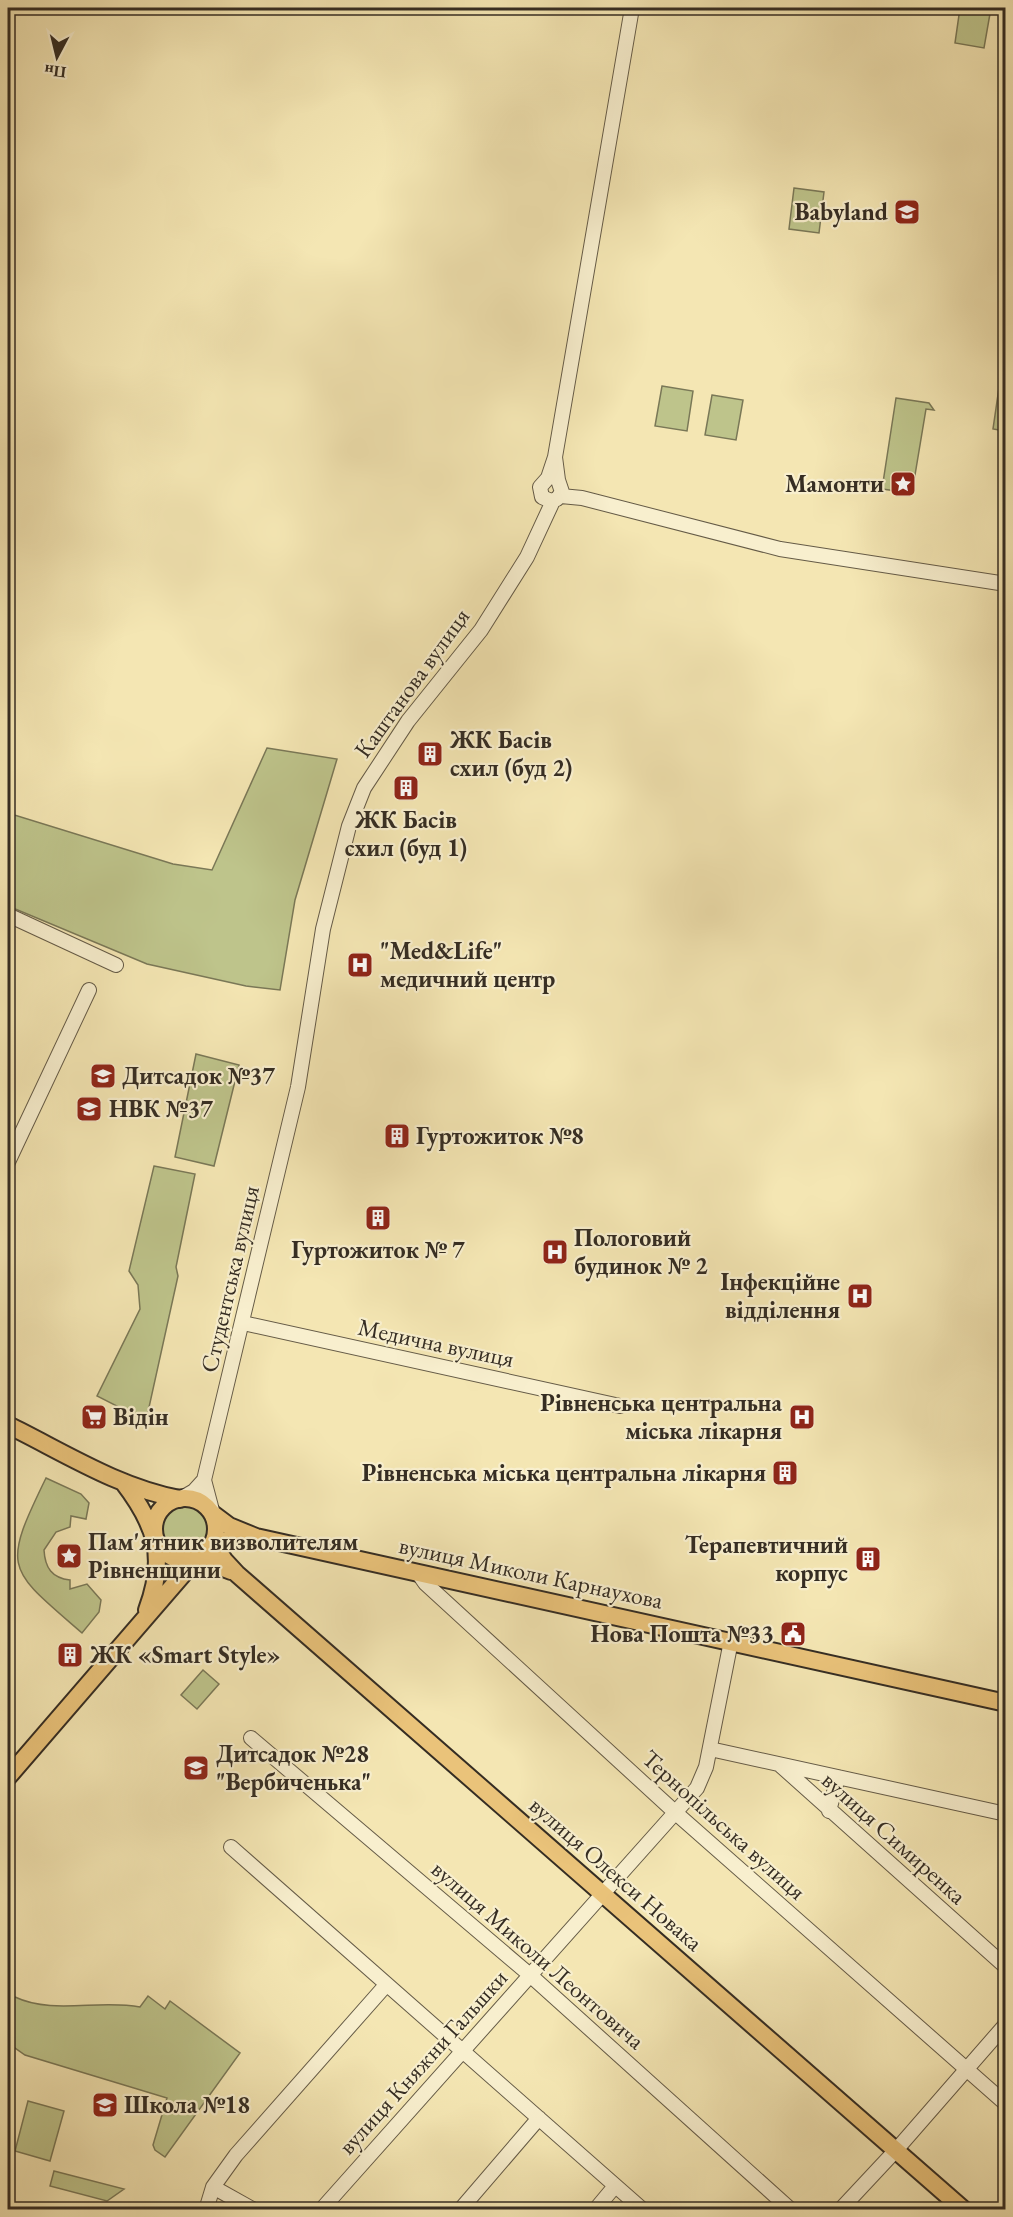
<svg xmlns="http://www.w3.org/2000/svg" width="1013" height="2217" font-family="'EB Garamond',serif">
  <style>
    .green { fill: #bec48b; stroke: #7a7857; stroke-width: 1.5 }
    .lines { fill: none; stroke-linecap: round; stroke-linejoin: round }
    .minor-casing { stroke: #655b47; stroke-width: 16 }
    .major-casing { stroke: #352d23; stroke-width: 20 }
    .minor { stroke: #f8efce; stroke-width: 14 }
    .major { stroke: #eac37a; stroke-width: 16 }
    .labels { text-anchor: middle; stroke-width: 4.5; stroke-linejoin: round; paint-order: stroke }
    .poi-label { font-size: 24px; font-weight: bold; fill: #352d23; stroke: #f8efce; text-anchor: start }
    .street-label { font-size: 24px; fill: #352d23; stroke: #f8efce }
  </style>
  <rect width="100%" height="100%" fill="#f4e6b3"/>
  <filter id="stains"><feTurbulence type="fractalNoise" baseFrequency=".00333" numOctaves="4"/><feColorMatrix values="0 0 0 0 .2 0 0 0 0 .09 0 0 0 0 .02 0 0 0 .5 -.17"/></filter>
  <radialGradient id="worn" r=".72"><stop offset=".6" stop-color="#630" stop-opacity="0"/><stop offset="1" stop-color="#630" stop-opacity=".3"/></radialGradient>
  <path class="green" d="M960,8H991L984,48L955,43Z
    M794,188L824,192L819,233L789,229Z
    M1001,374L1005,375V431L993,429Z
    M662,386L693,391L687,431L655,426Z
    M712,395L743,400L736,440L705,435Z
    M896,398L929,403L934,410L926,409L912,493L882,489Z
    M267,748L337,759L295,900L280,990L246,986L147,964L8,906V813L173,864L212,870Z
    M196,1054L239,1065L214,1166L175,1157Z
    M154,1166L195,1174L176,1267L178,1276L146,1421L97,1396L140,1309L138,1285L129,1271Z
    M46,1478L81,1494L89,1503L86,1519L71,1516L70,1527L56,1532L44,1550C45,1568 52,1578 70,1580V1589L87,1584L101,1600L99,1612L82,1633C7,1568 1,1570 46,1478Z
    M160 1529a25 25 0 1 1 50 0a25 25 0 1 1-50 0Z
    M203,1670L219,1684L197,1709L181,1695Z
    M148,1996L165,2009L170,2001L240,2053L165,2157L155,2150L153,2145L167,2098L25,2055L8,2043V2007L15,1997C53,2015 99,1999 140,2007Z
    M28,2101L64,2111L50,2161L15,2151Z
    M54,2171L124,2189L107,2201L50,2186Z"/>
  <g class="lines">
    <g class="minor-casing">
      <path id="minor" d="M555,457L558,480L562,492L557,499L551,501L542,497L540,487L548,478L555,457L632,8
        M561,496L582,498L780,549L1006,584
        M8,915L116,965
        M8,1162L89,990
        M243,1323L620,1406
        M180,1499L194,1491L204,1480
        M213,1514L204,1480L298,1087L323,929L349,826L364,788L408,721L481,630L527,557L553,501
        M418,1573L425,1583L677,1814L1006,2104
        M251,1738L530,1975L791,2210
        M710,1749L1006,1814
        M780,1765L1006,1967
        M829,1811L838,1777
        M231,1847L643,2210
        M213,2187L254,2210
        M206,2210L213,2187L236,2155L386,1985
        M321,2210L697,1788L706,1767L731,1641
        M460,2210L539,2118
        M595,2210L615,2186
        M840,2210L897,2149L1006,2024"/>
    </g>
    <g class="major-casing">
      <path id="major" d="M8,1425C63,1452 119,1488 180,1499
        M123,1482C156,1525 167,1557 147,1610
        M154 1529a31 31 0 1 1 62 0a31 31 0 1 1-62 0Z
        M213,1514L229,1526L256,1537L1006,1703
        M256,1537L213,1542L224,1560L237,1574L964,2210
        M8,1777L197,1558L231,1571"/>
    </g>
    <use href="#minor" class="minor"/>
    <use href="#major" class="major"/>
  </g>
  <defs>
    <g id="school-square" transform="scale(1.35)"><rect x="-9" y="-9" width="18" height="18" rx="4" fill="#8f2418" stroke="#f8efce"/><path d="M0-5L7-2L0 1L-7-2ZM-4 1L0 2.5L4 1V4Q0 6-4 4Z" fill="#fff"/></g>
    <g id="sight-square" transform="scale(1.35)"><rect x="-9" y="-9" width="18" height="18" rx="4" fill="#8f2418" stroke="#f8efce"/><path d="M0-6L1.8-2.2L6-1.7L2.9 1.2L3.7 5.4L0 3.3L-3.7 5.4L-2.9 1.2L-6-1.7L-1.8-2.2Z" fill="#fff"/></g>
    <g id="building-square" transform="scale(1.35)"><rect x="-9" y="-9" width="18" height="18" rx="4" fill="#8f2418" stroke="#f8efce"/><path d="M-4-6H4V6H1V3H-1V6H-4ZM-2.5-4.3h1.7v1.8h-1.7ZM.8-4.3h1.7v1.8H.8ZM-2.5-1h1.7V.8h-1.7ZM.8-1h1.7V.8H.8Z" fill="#fff"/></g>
    <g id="hospital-square" transform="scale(1.35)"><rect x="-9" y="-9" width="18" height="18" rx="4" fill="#8f2418" stroke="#f8efce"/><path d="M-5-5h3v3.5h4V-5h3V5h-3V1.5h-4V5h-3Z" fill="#fff"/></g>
    <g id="supermarket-square" transform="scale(1.35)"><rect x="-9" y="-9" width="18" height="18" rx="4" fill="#8f2418" stroke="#f8efce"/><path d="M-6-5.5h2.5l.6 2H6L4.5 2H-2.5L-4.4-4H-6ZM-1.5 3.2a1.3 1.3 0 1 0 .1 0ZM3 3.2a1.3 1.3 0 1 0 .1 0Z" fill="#fff"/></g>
    <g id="civic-square" transform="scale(1.35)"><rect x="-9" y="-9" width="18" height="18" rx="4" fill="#8f2418" stroke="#f8efce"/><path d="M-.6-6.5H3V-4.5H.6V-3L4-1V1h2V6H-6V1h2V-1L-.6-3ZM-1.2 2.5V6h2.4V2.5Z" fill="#fff"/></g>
  </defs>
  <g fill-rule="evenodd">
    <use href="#school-square" x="907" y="212"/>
    <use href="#sight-square" x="903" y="484"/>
    <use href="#building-square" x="430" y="754"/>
    <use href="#building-square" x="406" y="788"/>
    <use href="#hospital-square" x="360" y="965"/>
    <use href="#school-square" x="103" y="1076"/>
    <use href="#school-square" x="89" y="1109"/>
    <use href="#building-square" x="397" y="1136"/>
    <use href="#building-square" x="378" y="1218"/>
    <use href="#hospital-square" x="555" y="1252"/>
    <use href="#hospital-square" x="860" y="1296"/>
    <use href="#supermarket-square" x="94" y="1417"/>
    <use href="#hospital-square" x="802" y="1417"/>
    <use href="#building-square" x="785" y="1473"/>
    <use href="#sight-square" x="69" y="1556"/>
    <use href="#building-square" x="868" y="1559"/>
    <use href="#civic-square" x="793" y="1634"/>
    <use href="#building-square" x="70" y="1655"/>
    <use href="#school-square" x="196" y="1768"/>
    <use href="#school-square" x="105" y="2105"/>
  </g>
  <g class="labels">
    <g class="poi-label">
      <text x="888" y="220" text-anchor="end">Babyland</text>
      <text x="884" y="492" text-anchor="end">Мамонти</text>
      <text x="450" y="748">ЖК Басів<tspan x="450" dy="28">схил (буд 2)</tspan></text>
      <text x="406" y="828" text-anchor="middle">ЖК Басів<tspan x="406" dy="28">схил (буд 1)</tspan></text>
      <text x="380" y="959">"Med&amp;Life"<tspan x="380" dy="28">медичний центр</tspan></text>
      <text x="122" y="1084">Дитсадок №37</text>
      <text x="109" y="1117">НВК №37</text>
      <text x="416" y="1144">Гуртожиток №8</text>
      <text x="574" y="1246">Пологовий<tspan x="574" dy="28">будинок № 2</tspan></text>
      <text x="378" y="1258" text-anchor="middle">Гуртожиток № 7</text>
      <text x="840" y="1290" text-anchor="end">Інфекційне<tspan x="840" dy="28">відділення</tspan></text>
      <text x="782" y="1411" text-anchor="end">Рівненська центральна<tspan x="782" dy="28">міська лікарня</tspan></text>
      <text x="113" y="1425">Відін</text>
      <text x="766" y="1481" text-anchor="end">Рівненська міська центральна лікарня</text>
      <text x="88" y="1550">Пам'ятник визволителям<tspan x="88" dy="28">Рівненщини</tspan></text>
      <text x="848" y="1553" text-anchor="end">Терапевтичний<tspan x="848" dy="28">корпус</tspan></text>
      <text x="774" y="1642" text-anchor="end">Нова Пошта №33</text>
      <text x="90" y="1663">ЖК «Smart Style»</text>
      <text x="216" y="1762">Дитсадок №28<tspan x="216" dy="28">"Вербиченька"</tspan></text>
      <text x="124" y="2113">Школа №18</text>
    </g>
    <g class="street-label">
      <text transform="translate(412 683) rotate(-54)" y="8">Каштанова вулиця</text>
      <text transform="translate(230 1279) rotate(-77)" y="8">Студентська вулиця</text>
      <text transform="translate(436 1343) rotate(12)" y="8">Медична вулиця</text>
      <text transform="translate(531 1573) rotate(12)" y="8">вулиця Миколи Карнаухова</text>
      <text transform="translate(724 1825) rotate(42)" y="8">Тернопільська вулиця</text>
      <text transform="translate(894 1838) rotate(42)" y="8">вулиця Симиренка</text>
      <text transform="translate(616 1874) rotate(41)" y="8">вулиця Олекси Новака</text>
      <text transform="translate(538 1955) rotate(41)" y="8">вулиця Миколи Леонтовича</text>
      <text transform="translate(423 2062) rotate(-48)" y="8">вулиця Княжни Гальшки</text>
    </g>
  </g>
  <rect width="1013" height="2217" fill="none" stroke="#f4e6b3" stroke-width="30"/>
  <rect x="9" y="9" width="995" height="2199" fill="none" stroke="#352d23" stroke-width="3"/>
  <rect x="15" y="15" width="983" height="2187" fill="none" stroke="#352d23" stroke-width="1.5"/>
  <g transform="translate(57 57) rotate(187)" stroke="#f8efce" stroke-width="4.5" paint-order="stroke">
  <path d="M0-4.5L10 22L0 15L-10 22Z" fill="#352d23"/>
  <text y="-9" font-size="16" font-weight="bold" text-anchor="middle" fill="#352d23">Пн</text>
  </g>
  <rect width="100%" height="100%" filter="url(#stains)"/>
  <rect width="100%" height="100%" fill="url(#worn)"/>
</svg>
